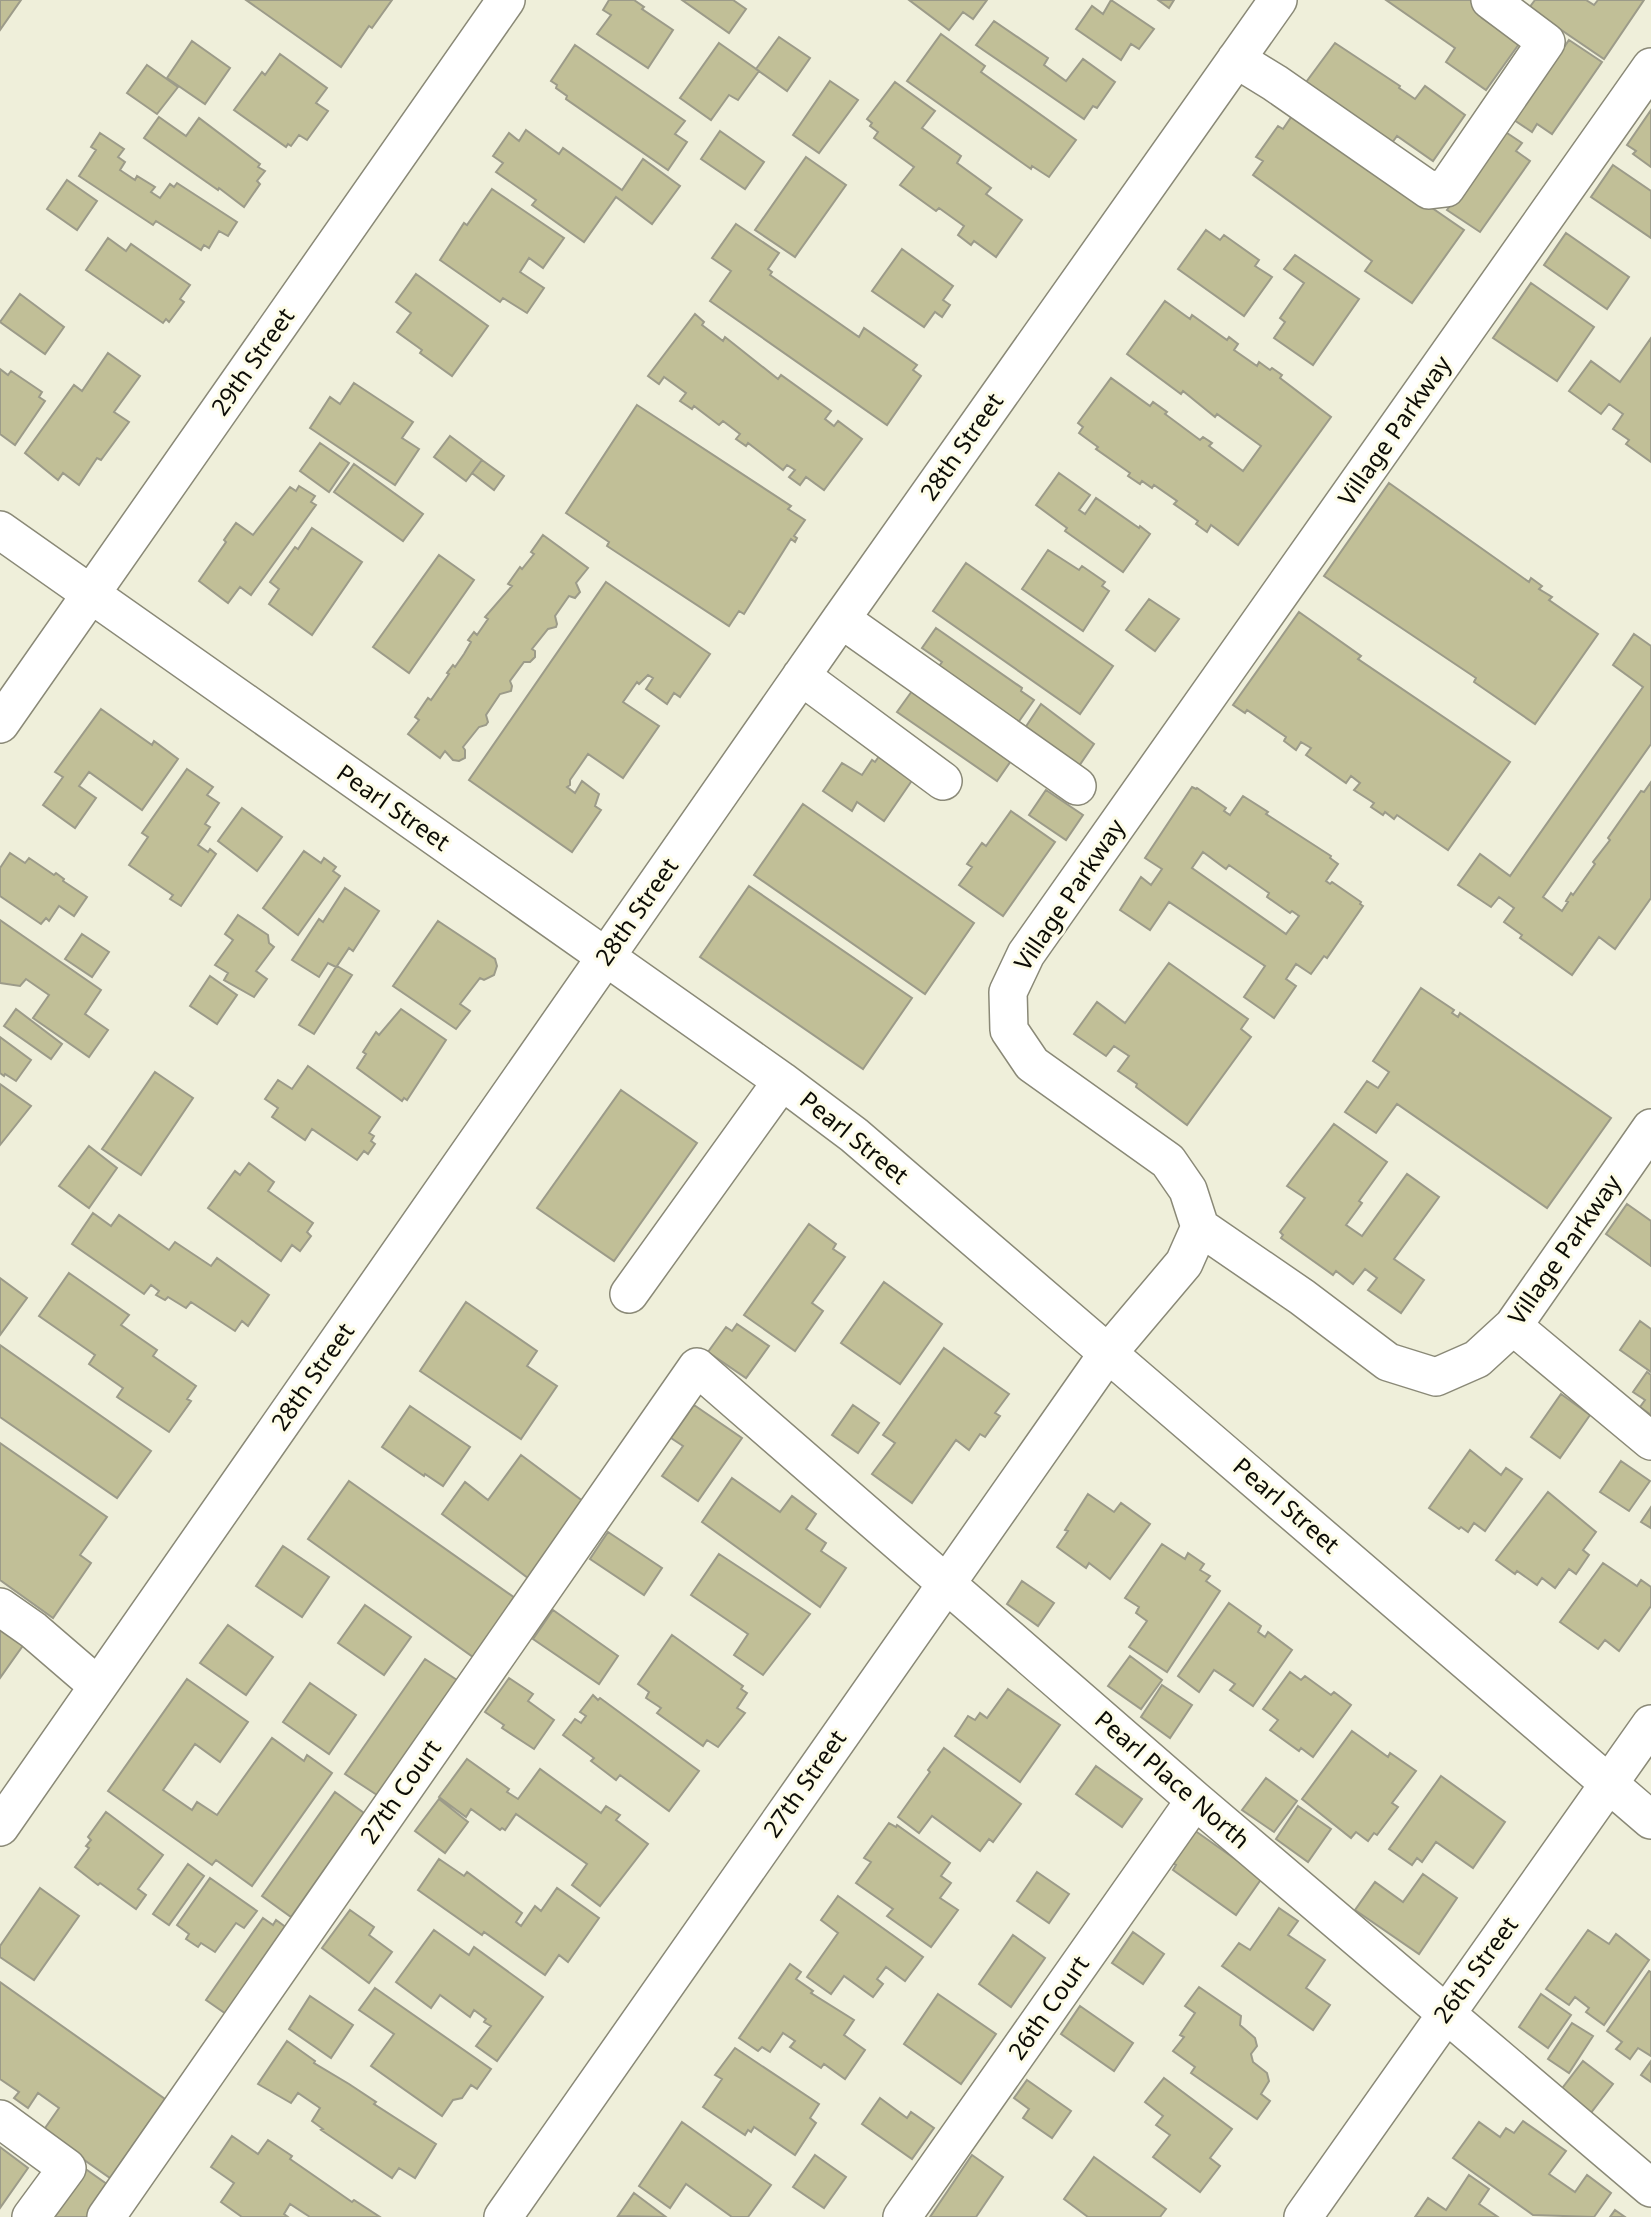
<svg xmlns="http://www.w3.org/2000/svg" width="1651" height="2217" font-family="'Noto Sans',sans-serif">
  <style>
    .building { fill: #c1bf97; stroke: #9c9b89; stroke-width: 2; fill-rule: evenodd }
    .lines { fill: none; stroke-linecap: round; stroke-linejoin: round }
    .minor-casing { stroke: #8a8977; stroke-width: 40 }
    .minor { stroke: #fff; stroke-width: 37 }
    .labels { text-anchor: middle; stroke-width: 6; stroke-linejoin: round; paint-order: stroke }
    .street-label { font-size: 24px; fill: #0c0c06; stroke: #fdfce7 }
  </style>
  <rect width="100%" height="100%" fill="#efefda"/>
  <path class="building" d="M0,0H21L0,30Z
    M246,0H392L372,28L369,26L341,67Z
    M609,0H634L644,7L642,9L673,30L648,68L597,34L611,15L603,10Z
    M682,0H733L746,9L729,33Z
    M909,0H987L973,19L963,12L949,30Z
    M1111,0L1154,29L1139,49L1131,44L1121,60L1076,29L1092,6L1103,14Z
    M1158,0H1174L1169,8Z
    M1386,0H1473L1487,10L1482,18L1519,44L1486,90L1446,62L1455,48Z
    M1535,0H1586L1594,5L1598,0H1644L1604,59L1529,8Z
    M994,21L1048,58L1044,65L1066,81L1083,59L1115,82L1097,108L1093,106L1084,119L976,45Z
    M941,34L985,66L981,72L1076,140L1049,177L1032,166L1031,169L907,81Z
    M779,37L810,58L787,91L756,69Z
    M1569,40L1602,62L1552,134L1537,124L1532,132L1514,120Z
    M192,41L230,68L205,104L167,78Z
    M719,43L759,71L738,100L729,95L711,120L680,98Z
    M1335,43L1400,86L1399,88L1415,99L1425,86L1465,115L1433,161L1397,136L1392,143L1301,89Z
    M575,45L685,121L675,134L687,142L668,170L566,99L567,96L556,88L557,85L551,81Z
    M280,54L327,88L316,103L328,111L307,140L299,135L291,146L288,144L286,147L234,110L262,72L265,75Z
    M147,65L178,87L157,114L127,93Z
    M830,81L858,100L819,153L793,135Z
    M895,82L935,111L922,128L961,156L957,163L991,188L986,194L1022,220L996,257L974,241L971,245L958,235L964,226L939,208L936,211L900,185L914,167L874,138L878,132L870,126L872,123L867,119Z
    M1651,110V167L1633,154L1636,151L1627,145Z
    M1294,113L1464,230L1412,303L1365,271L1372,261L1253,175L1263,161L1256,157L1278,126L1283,129Z
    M159,117L186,136L199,118L260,164L258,167L265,171L257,181L260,184L244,207L219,188L218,190L144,138Z
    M526,130L559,154L563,148L622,190L643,159L680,186L652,224L616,197L584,242L532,205L536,200L496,172L503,163L493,156L509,133L519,141Z
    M720,131L764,162L745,189L701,159Z
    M1504,131L1522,143L1516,151L1530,161L1480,232L1447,210Z
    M100,133L124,149L118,157L125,162L120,170L135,180L137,176L155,187L151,192L160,198L170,184L174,187L177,183L237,222L228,236L219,231L209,248L204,245L201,250L156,221L153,225L79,176L96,150L91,147Z
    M806,157L846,185L795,257L755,230Z
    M1613,165L1651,191V238L1591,197Z
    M67,180L97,201L77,230L47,209Z
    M492,189L564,238L543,268L529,258L520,272L544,288L527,313L503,298L500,302L440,260L464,223L467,225Z
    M736,224L779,253L768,269L772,272L770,275L859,337L864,328L917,365L913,370L921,376L887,425L710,301L731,271L712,258Z
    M1206,230L1220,240L1224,235L1259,260L1255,266L1272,277L1244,316L1178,269Z
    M1566,233L1629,277L1607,309L1544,265Z
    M108,238L126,251L131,244L190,285L180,299L184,302L169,322L166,319L163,323L86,270Z
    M902,249L953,286L943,300L950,305L942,317L935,312L924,327L872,291Z
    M1295,255L1359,299L1313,365L1274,338L1285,322L1280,318L1304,283L1284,269Z
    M416,274L488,326L452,376L420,353L422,350L397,332L411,313L396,302Z
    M1531,283L1594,327L1557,381L1493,338Z
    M20,294L64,327L45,354L0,322Z
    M1165,301L1190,319L1192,315L1227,340L1229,337L1238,344L1234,350L1257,366L1259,362L1270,370L1272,368L1282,375L1280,378L1331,417L1238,545L1211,525L1207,532L1196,524L1198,521L1174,504L1177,501L1154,485L1152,488L1142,481L1140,484L1128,476L1130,473L1096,449L1098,447L1079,433L1083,427L1078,423L1111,378L1150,406L1153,402L1167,412L1165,414L1200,440L1203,437L1212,443L1209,446L1243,471L1261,446L1217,414L1215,417L1183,391L1181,394L1127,354Z
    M695,314L704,322L702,325L723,341L725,337L778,379L781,375L831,411L825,419L834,426L838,421L862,439L824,490L806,477L800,485L789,477L795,470L787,465L783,470L748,443L746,446L736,439L740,434L723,421L719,425L694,406L692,409L680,401L686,393L664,377L659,384L648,376Z
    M1651,338V462L1626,444L1629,440L1613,429L1623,414L1609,404L1601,414L1569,391L1591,361L1620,382Z
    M108,353L140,376L114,412L129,422L101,460L97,458L79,485L63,473L58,480L25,453L74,385L82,391Z
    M0,369L8,375L11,371L42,392L39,397L45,401L15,445L0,434Z
    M354,383L413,422L402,438L419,449L395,485L310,428L330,397L340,404Z
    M637,405L791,506L788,509L805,520L794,536L797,538L795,542L791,539L744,614L739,611L729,626L607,546L609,542L566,513Z
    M450,436L482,460L466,481L434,457Z
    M320,443L349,463L329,492L300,471Z
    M482,460L504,476L494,490L472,473Z
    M354,464L423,514L403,541L334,492Z
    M1059,473L1090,495L1079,510L1085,514L1096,498L1139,528L1140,526L1150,534L1123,572L1065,531L1067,528L1036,505Z
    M1389,483L1529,582L1531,578L1542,586L1539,589L1552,597L1549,600L1598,634L1535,724L1474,682L1476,678L1324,576Z
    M299,486L315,496L311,502L316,505L251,595L240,587L228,603L199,581L226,542L224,540L236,523L253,535L290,487L296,491Z
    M312,528L362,562L312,635L269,604L279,589L270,582L295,547L298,549Z
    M543,535L588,568L576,583L580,592L575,598L569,596L555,616L557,624L556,627L548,629L532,649L535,651V657L530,662H524L510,681L512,686L511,691L500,694L486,715L488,722L486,725L479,727L463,747L465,750V758L459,761L453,760L445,751L440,758L408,734L419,720L415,717L428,698L431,700L449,674L447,673L453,665L455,667L464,654L471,642L468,640L474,632L477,635L488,619L485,617L512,586L508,584L520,567L522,569L534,554L531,552Z
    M1048,550L1079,570L1082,566L1105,582L1102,586L1109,591L1083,631L1022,589Z
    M439,555L474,580L409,673L373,647Z
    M966,563L1113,666L1080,714L933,611Z
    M606,582L710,654L680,697L674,693L667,704L646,689L653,678L648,675L639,684L637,682L623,702L659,726L623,778L588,754L570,780V785L567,787L575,793L582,781L599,794L595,806L601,810L572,852L469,780Z
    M1149,599L1179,619L1155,651L1126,630Z
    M1299,612L1361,656L1358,659L1510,762L1448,850L1397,815L1394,819L1385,812L1383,815L1371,807L1374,803L1354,790L1360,783L1351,776L1346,783L1306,755L1311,748L1301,742L1296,750L1284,741L1286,737L1247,710L1245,713L1233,705Z
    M936,628L1022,688L1021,691L1034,700L1015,727L935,672L942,662L922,648Z
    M1634,634L1651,646V744L1543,897L1562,911L1568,902L1566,901L1571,893L1573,895L1595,864L1593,862L1610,840L1608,838L1641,791L1644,792L1651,782V898L1615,949L1599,937L1572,975L1520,938L1522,935L1504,922L1514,908L1499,897L1491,907L1458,885L1480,854L1510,876L1643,687L1613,665Z
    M912,691L1013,758L997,781L897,712Z
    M1041,704L1094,744L1077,769L1023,731Z
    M101,709L152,745L154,741L178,759L142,810L89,772L79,786L96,798L75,828L43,805L63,777L55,772Z
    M882,752L913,779L884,821L857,802L852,811L823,791L842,763L862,775L872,760L875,762Z
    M187,769L213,787L207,795L219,803L205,824L210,827L198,845L208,852L210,849L216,854L181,906L170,899L173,895L129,865L148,837L142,833Z
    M1192,787L1196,789L1197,788L1226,808L1224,811L1230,815L1243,796L1268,812L1266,814L1331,856L1330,858L1338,864L1326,881L1330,884L1332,882L1361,902L1360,904L1363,906L1327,958L1324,956L1311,974L1296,964L1286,979L1296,986L1274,1018L1244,997L1265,966L1169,902L1150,930L1120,910L1141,877L1151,885L1162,869L1145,858ZM1203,852L1226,869L1229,865L1269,893L1267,897L1290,913L1292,911L1299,916L1286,934L1192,868Z
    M1046,790L1083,815L1066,840L1029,815Z
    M803,804L974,923L925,994L754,875Z
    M242,808L282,837L257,871L218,841Z
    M1011,811L1055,842L1003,916L959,885L972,867L967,864L982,843L986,846Z
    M304,851L321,863L324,858L336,867L333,871L340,876L298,935L263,908Z
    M10,853L25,863L29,858L54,875L56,873L64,879L63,881L87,897L74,916L59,906L49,921L46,918L41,924L0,896V868Z
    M749,886L912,998L863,1069L700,957Z
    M345,888L379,911L353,951L349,948L337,966L352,975L314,1034L299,1025L336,967L328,963L319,977L292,960L319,919L323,922Z
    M238,915L268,935L269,943L274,947L256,971L267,979L254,997L224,980L228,973L215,965L233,940L225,934Z
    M0,920L101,990L85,1014L108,1030L89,1057L33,1018L49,995L26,979L20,986L0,983Z
    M438,921L495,959L497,966L494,975L484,980L480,978L460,1004L470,1011L456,1029L393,986Z
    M82,934L109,952L92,977L65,959Z
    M1169,963L1248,1019L1241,1029L1251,1037L1187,1125L1136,1087L1137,1084L1118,1071L1129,1056L1114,1046L1106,1056L1074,1034L1097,1002L1125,1023Z
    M210,976L237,995L217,1024L190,1006Z
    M1421,988L1454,1010L1452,1013L1458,1017L1460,1013L1611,1118L1547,1208L1397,1104L1376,1133L1345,1112L1367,1081L1378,1088L1389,1072L1373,1061Z
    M16,1009L62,1044L51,1059L4,1026Z
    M401,1009L446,1040L407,1100L404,1098L402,1101L357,1068L366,1054L363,1052L376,1032L379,1035Z
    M0,1037L31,1060L16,1081L5,1074L4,1076L0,1073Z
    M308,1066L380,1117L369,1133L374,1136L371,1141L375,1144L368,1154L364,1151L357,1160L312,1129L305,1140L272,1117L278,1108L265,1099L278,1080L292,1089Z
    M155,1072L193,1098L141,1175L102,1149Z
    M0,1084L31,1106L0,1145Z
    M621,1090L697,1143L614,1261L537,1208Z
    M1334,1124L1387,1162L1359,1201L1362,1203L1346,1225L1362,1236L1407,1174L1439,1197L1394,1259L1424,1280L1401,1313L1368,1290L1377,1278L1365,1269L1353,1284L1336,1271L1333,1275L1281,1238L1283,1235L1280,1232L1305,1198L1287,1186Z
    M89,1146L117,1168L89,1208L59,1186Z
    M249,1163L274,1182L268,1191L313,1223L307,1232L311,1236L300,1251L292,1245L281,1261L208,1208L235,1171L240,1175Z
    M1627,1204L1651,1221V1266L1606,1234Z
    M93,1213L111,1226L119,1215L169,1250L175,1242L211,1266L217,1258L269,1295L248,1326L242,1321L235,1331L191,1302L186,1308L168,1297L165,1300L156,1295L159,1291L151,1285L144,1294L72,1244Z
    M809,1224L836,1244L833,1249L845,1257L812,1303L823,1311L795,1351L744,1315Z
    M69,1273L129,1315L121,1325L157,1350L153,1356L196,1386L187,1399L191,1401L169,1432L117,1397L123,1388L89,1364L95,1355L39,1316Z
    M0,1278L27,1298L0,1335Z
    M884,1282L942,1324L900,1384L841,1343Z
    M466,1302L537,1351L527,1366L557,1386L521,1439L420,1371Z
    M1640,1321L1651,1329V1372L1620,1350Z
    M737,1324L769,1346L746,1378L708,1352L726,1327L732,1331Z
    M0,1345L151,1451L117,1498L0,1417Z
    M944,1348L1009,1394L995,1413L1000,1416L985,1437L980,1434L969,1450L956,1440L912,1503L872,1474L895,1443L883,1435Z
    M1647,1372L1651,1375V1415L1640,1407L1645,1400L1633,1392Z
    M1561,1394L1590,1415L1560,1458L1531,1437Z
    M694,1405L742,1438L698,1501L662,1476L683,1446L671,1438Z
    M853,1405L879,1423L858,1453L832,1435Z
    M410,1406L470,1447L443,1486L425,1474L424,1476L382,1447Z
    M0,1443L107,1517L80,1555L91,1563L53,1618L0,1580Z
    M1470,1450L1501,1475L1506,1468L1522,1479L1485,1531L1474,1523L1468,1532L1461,1527L1459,1529L1429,1508Z
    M521,1455L584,1502L528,1578L442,1514L465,1482L488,1500Z
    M1621,1461L1650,1481L1629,1511L1600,1492Z
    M732,1478L780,1512L792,1496L816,1514L806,1529L826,1543L821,1551L846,1568L820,1607L702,1522Z
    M349,1481L515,1598L473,1657L308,1539Z
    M1548,1492L1596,1532L1583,1550L1589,1555L1576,1574L1569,1569L1555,1588L1542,1578L1537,1585L1517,1571L1515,1574L1496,1560Z
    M1088,1494L1114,1512L1121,1503L1150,1524L1110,1579L1089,1563L1086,1568L1057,1547L1068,1531L1065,1530Z
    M1651,1507V1528L1641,1522Z
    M608,1532L662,1568L644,1595L590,1559Z
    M1162,1544L1185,1559L1188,1553L1204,1564L1200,1570L1210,1576L1206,1581L1220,1591L1167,1672L1129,1647L1147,1621L1136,1613L1139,1607L1125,1598Z
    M283,1546L329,1577L302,1617L256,1586Z
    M719,1554L810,1614L763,1675L734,1655L748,1634L691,1595Z
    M1603,1563L1637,1586L1641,1580L1651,1587V1606L1619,1651L1605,1640L1598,1649L1560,1622Z
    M1022,1581L1054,1603L1038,1626L1007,1604Z
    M1229,1603L1261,1626L1258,1632L1265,1637L1268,1632L1292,1650L1253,1706L1230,1690L1235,1684L1214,1670L1199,1692L1178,1676Z
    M365,1605L411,1637L384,1675L338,1643Z
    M553,1610L618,1656L599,1684L533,1639Z
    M0,1617L29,1637L0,1678Z
    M228,1625L273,1657L246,1695L200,1663Z
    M672,1635L743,1686L741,1689L747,1693L737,1708L745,1713L718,1747L707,1740L703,1746L657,1713L661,1708L646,1698L649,1692L638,1684Z
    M1130,1656L1162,1680L1141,1709L1108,1686Z
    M425,1659L460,1682L380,1797L345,1774Z
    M1290,1672L1301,1680L1305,1676L1331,1695L1334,1692L1351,1705L1313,1757L1301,1748L1299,1751L1270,1730L1278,1720L1263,1709Z
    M509,1678L533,1694L528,1701L554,1720L534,1749L502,1728L504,1725L485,1712Z
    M187,1679L248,1722L220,1762L195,1744L163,1790L192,1810L197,1802L217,1815L272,1738L304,1761L307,1755L332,1773L252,1886L216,1860L212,1865L108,1791Z
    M310,1683L356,1715L329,1754L283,1722Z
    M1162,1685L1192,1705L1170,1738L1141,1717Z
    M1008,1689L1060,1725L1020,1782L955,1736L968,1716L975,1720L980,1713L987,1718Z
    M593,1695L598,1700L600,1698L699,1771L669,1811L620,1775L616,1780L591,1761L594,1758L563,1735L575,1719L581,1723L586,1716L580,1712Z
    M1352,1731L1388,1757L1390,1753L1416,1771L1392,1803L1398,1807L1377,1835L1374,1833L1368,1841L1356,1832L1351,1838L1302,1799Z
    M944,1748L1021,1804L993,1842L989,1839L980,1851L932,1816L919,1833L898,1817L930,1772L928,1770Z
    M467,1759L509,1789L507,1792L518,1799L540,1769L601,1813L606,1806L620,1815L616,1820L648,1844L600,1906L572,1885L587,1864L516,1814L505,1830L502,1828L500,1830L471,1809L466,1817L439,1797Z
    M1096,1766L1142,1799L1122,1827L1076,1794Z
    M1441,1776L1505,1822L1473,1868L1436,1842L1422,1862L1417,1858L1412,1865L1389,1849Z
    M1266,1778L1297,1801L1274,1832L1242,1810Z
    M335,1792L364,1813L291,1917L262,1896Z
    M439,1799L468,1822L445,1853L415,1831Z
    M1298,1806L1331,1829L1308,1862L1276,1839Z
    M106,1812L163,1855L138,1889L146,1895L136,1909L100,1883L98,1885L75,1867L89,1848L86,1846L91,1840L88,1837Z
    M889,1823L896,1827L897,1825L950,1863L941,1876L951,1883L940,1898L958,1910L931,1947L887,1916L893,1909L856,1883L871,1862L864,1858Z
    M1194,1830L1262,1878L1236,1915L1173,1870L1176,1865L1172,1863Z
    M439,1859L464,1876L467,1872L522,1913L516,1922L521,1926L535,1906L541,1911L557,1888L599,1918L568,1962L559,1955L545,1975L484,1932L482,1935L418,1890Z
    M188,1864L204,1876L169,1925L153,1914Z
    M1037,1872L1069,1894L1049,1923L1017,1901Z
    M1423,1874L1457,1898L1419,1954L1355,1910L1375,1882L1403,1902Z
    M210,1878L257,1911L244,1928L236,1923L215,1952L201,1943L198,1947L186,1939L189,1934L177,1925Z
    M40,1888L79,1916L34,1980L0,1957V1946Z
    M838,1896L923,1957L905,1981L886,1967L877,1979L883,1984L873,1997L844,1976L831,1994L807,1977L838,1933L821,1920Z
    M1279,1908L1298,1921L1288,1935L1325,1960L1306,1988L1330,2005L1313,2030L1222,1966L1239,1943L1250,1950Z
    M350,1910L374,1927L369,1935L392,1952L369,1983L322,1948Z
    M263,1918L273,1925L276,1920L287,1928L239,2023L206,2000Z
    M434,1930L469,1955L474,1947L543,1997L497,2061L476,2046L491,2026L484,2022L486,2019L474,2010L470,2017L440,1995L431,2008L396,1982Z
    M1588,1930L1609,1944L1616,1934L1649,1960L1604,2025L1586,2012L1589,2008L1575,1997L1569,2005L1546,1989Z
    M1133,1932L1164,1954L1143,1984L1112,1963Z
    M1013,1935L1045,1958L1011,2007L979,1984Z
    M790,1964L801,1972L796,1979L813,1991L811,1993L854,2020L844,2035L865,2050L845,2079L824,2064L821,2068L790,2047L795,2041L783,2033L770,2052L762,2047L758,2051L739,2038Z
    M1649,1971L1651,1972V2056L1638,2048L1630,2059L1616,2049L1622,2042L1607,2031Z
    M0,1982L165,2099L110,2178L43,2131L59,2108L38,2093L28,2108L14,2098L19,2092L0,2079Z
    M1199,1987L1241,2016L1240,2025L1255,2038L1257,2046L1251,2054L1253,2062L1267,2073L1269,2081L1261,2094L1270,2101L1257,2119L1191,2073L1195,2067L1173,2051L1184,2037L1180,2035L1195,2013L1185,2006Z
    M375,1988L491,2069L477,2089L471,2085L462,2098L453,2100L442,2116L371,2066L394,2034L359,2010Z
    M938,1994L996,2034L961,2084L904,2044Z
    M1541,1994L1571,2015L1548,2048L1519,2027Z
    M310,1996L353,2025L331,2058L289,2029Z
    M1080,2006L1133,2043L1114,2071L1061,2034Z
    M1572,2023L1593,2036L1569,2073L1548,2059Z
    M287,2041L315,2061L314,2063L349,2084L376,2102L374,2104L436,2144L415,2178L399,2168L392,2178L321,2130L323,2129L312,2121L320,2108L298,2093L291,2103L258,2084Z
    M735,2048L819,2104L810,2118L816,2123L795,2155L754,2127L751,2132L748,2130L745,2135L703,2107L722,2079L715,2075Z
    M1583,2061L1613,2084L1590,2114L1560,2091Z
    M1651,2061V2082L1641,2075Z
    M1164,2078L1232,2129L1210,2158L1220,2166L1200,2192L1153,2157L1170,2135L1156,2125L1163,2116L1145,2102Z
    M1027,2080L1071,2111L1052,2138L1023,2118L1029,2109L1014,2098Z
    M880,2098L907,2118L911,2112L934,2128L912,2159L862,2124Z
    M1523,2121L1566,2151L1549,2174L1575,2192L1587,2175L1611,2193L1594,2217L1533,2215L1453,2158L1479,2122L1500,2137L1506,2128L1514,2133Z
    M682,2122L771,2185L748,2217H732L686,2184L670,2208L639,2186Z
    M232,2136L258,2154L268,2140L292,2156L290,2159L352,2202L354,2200L380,2217H310L290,2204L284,2214L288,2217H242L221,2202L234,2183L211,2167Z
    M0,2147L28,2168L0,2208Z
    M815,2155L846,2177L824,2208L793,2187Z
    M972,2155L1003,2177L976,2217H930Z
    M1094,2157L1166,2209L1160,2217H1088L1064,2199Z
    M80,2165L111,2187L90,2217H44Z
    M1469,2175L1489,2189L1479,2204L1498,2217H1415L1428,2198L1446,2210Z
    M634,2193L666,2217L618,2216Z
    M1615,2210L1625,2217H1610Z"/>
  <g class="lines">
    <g class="minor-casing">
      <path id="minor" d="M1236,59L1275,83L1429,190L1446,188L1546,42L1490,0
        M1651,67L1026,954L1008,992L1009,1030L1032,1064L1168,1161L1188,1190L1200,1227L1302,1297L1388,1362L1436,1377L1477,1359L1513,1326L1651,1128
        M0,530L782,1081L854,1135L1651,1820
        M841,619L1077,786
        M801,676L943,781
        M0,724L506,0
        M629,1294L782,1081
        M1513,1326L1651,1441
        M0,1607L33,1630L98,1686
        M0,1827L841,619L1278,0
        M0,2119L67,2168L31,2217
        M106,2217L697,1367L1195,1800L1651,2188
        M503,2217L1108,1353L1184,1263L1200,1227
        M902,2217L1195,1800
        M1303,2217L1651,1724"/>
    </g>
    <use href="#minor" class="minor"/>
  </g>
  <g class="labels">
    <g class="street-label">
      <text transform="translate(253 362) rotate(-55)" y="8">29th Street</text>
      <text transform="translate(1395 431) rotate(-55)" y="8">Village Parkway</text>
      <text transform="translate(962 447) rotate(-55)" y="8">28th Street</text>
      <text transform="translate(393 808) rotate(35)" y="8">Pearl Street</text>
      <text transform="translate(1070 895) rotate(-56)" y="8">Village Parkway</text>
      <text transform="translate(637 912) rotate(-55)" y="8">28th Street</text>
      <text transform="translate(854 1138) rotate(39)" y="8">Pearl Street</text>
      <text transform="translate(1565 1250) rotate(-55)" y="8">Village Parkway</text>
      <text transform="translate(313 1377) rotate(-55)" y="8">28th Street</text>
      <text transform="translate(1286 1506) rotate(41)" y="8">Pearl Street</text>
      <text transform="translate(1172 1780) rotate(41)" y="8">Pearl Place North</text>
      <text transform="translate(805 1784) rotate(-55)" y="8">27th Street</text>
      <text transform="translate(401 1792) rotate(-55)" y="8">27th Court</text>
      <text transform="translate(1476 1970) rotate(-54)" y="8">26th Street</text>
      <text transform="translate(1049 2008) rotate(-55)" y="8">26th Court</text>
    </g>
  </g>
</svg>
